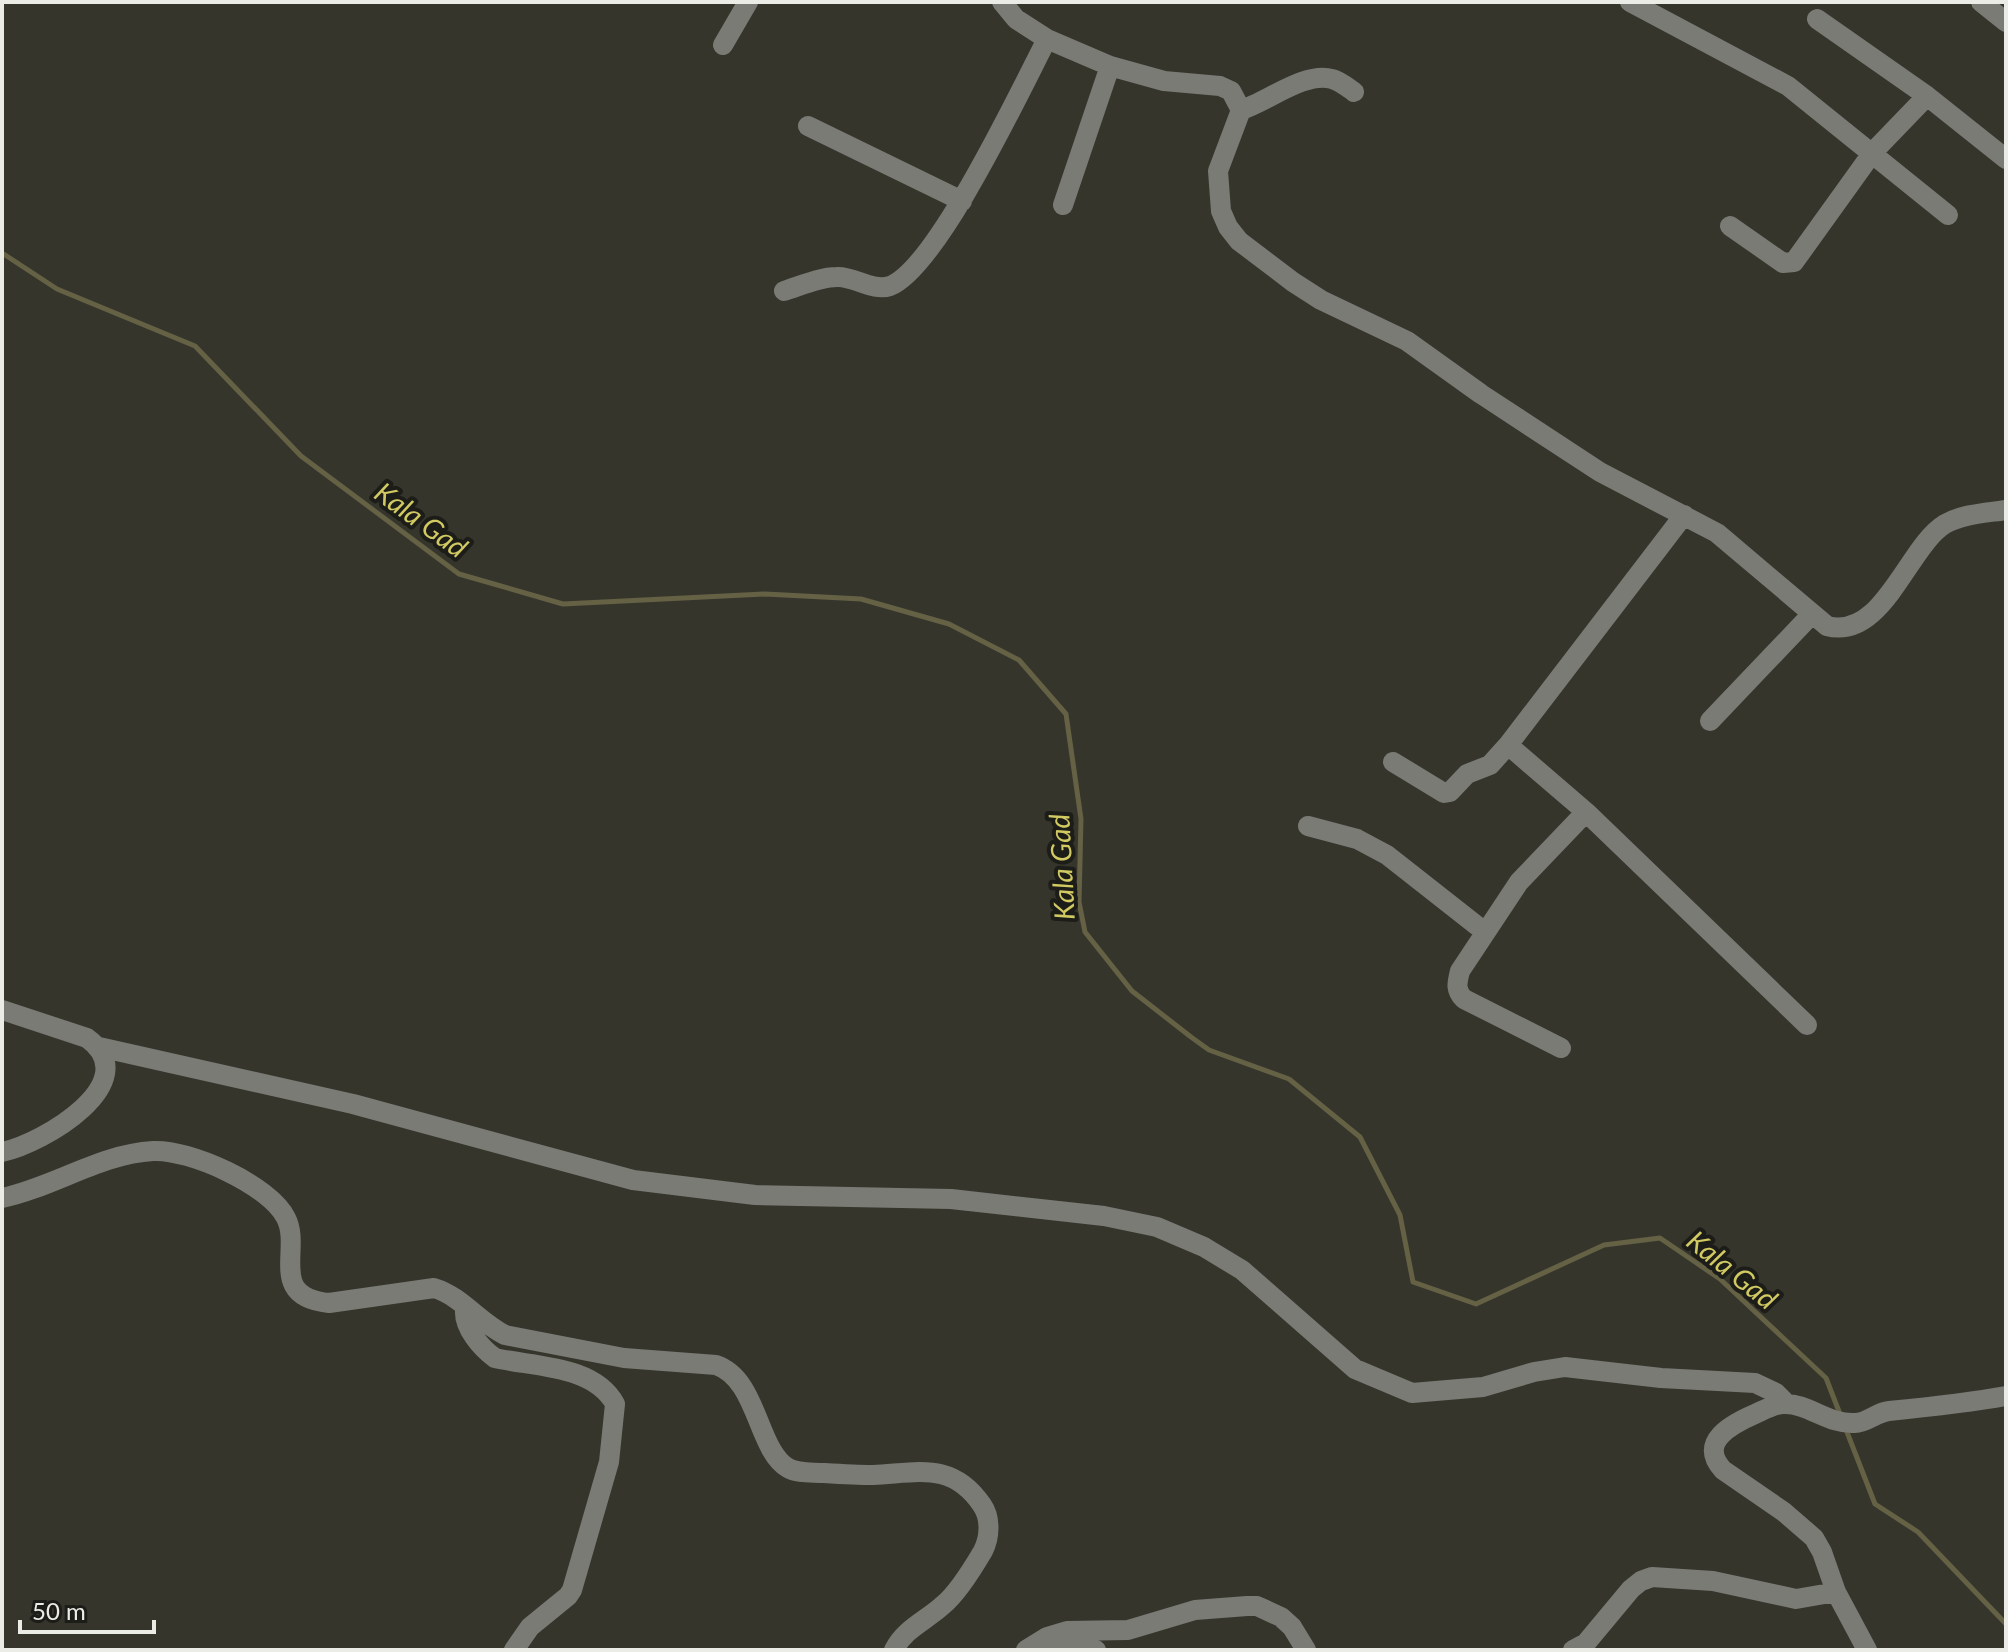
<svg xmlns="http://www.w3.org/2000/svg" width="2008" height="1652" font-family="Lato,sans-serif">
  <style>
    .lines { fill: none; stroke-linecap: round; stroke-linejoin: round }
    .stream { stroke: #646145; stroke-width: 5 }
    .minor { stroke: #7b7b76; stroke-width: 20 }
    .labels { text-anchor: middle; stroke-width: 8; stroke-linejoin: round; paint-order: stroke }
    .water-label { font-size: 28px; font-style: italic; fill: #d1c961; stroke: #1c1c18 }
  </style>
  <rect width="100%" height="100%" fill="#36352c"/>
  <g class="lines">
    <path class="stream" d="M2,253L57,289L195,346L301,456L459,574L563,604L765,594L861,599L949,624L1019,660L1066,714L1081,819L1079,902L1085,932L1132,991L1191,1037L1209,1050L1289,1079L1360,1137L1400,1215L1413,1282L1476,1304L1604,1245L1660,1238L1720,1279L1826,1378L1840,1414
      M1845,1427L1875,1504L1918,1532L2006,1624"/>
    <path class="minor" d="M1630,2L1788,86L1948,215
      M1981,2L2006,22
      M1817,19L1927,96
      M1047,39L1110,66L1063,205
      M723,45L748,2
      M1110,66L1164,81L1220,86L1231,91L1241,110L1218,171L1221,211L1228,227L1239,241L1293,282L1321,300L1407,341L1481,394L1600,472L1717,533L1827,626C1883,641 1908,546 1945,524C1962,514 1986,513 2006,510
      M1241,110C1267,102 1305,71 1332,79C1340,81 1347,87 1354,92
      M808,126L962,201
      M1730,226L1783,263L1794,262L1873,152L1927,96L2006,159
      M784,291C800,286 820,277 837,277C854,276 873,292 890,286C937,268 1021,89 1047,39L1016,19L1002,2
      M1684,515L1508,745L1586,812L1807,1025
      M1710,721L1811,615
      M1393,762L1444,793L1450,792L1467,774L1490,765L1508,745
      M1308,826L1357,839L1387,855L1485,932
      M2,1010L87,1038C148,1082 42,1144 2,1152
      M99,1047L353,1104L633,1180L755,1195L951,1199L1104,1216L1157,1227L1204,1247L1242,1270L1355,1369L1412,1393L1483,1387L1534,1372L1565,1367L1661,1378L1755,1383L1776,1393L1786,1403
      M1561,1048L1464,999C1455,990 1457,983 1460,971L1519,882L1586,812
      M2,1198C54,1187 100,1154 153,1151C189,1149 270,1185 286,1218C302,1249 267,1297 329,1303L434,1288C461,1296 479,1322 505,1335L624,1358L716,1365C758,1379 757,1450 788,1468C798,1474 812,1472 824,1473C840,1474 857,1475 873,1475C918,1473 952,1461 982,1505C991,1518 990,1537 983,1551C973,1568 958,1593 943,1605C927,1620 904,1629 894,1650
      M465,1311C464,1328 481,1348 495,1358C534,1367 594,1365 615,1404L609,1462L572,1590L568,1596L530,1627L514,1650
      M1026,1650L1047,1637L1067,1631L1128,1630L1195,1610L1247,1606H1257L1281,1617L1292,1627L1306,1650
      M1056,1650L1071,1646L1096,1650
      M1573,1650L1586,1643L1631,1589L1641,1581L1652,1577L1713,1581L1796,1599L1836,1592
      M1867,1650L1836,1592L1822,1552L1814,1538L1784,1512L1723,1470C1697,1442 1732,1424 1755,1414C1764,1410 1774,1404 1784,1404C1808,1403 1829,1425 1855,1423C1867,1423 1877,1412 1889,1411C1929,1407 1967,1403 2006,1396"/>
  </g>
  <g class="labels">
    <g class="water-label">
      <text transform="translate(421 520) rotate(36)" y="10">Kala Gad</text>
      <text transform="translate(1062 867) rotate(-93)" y="10">Kala Gad</text>
      <text transform="translate(1732 1270) rotate(39)" y="10">Kala Gad</text>
    </g>
  </g>
  <rect width="2008" height="1652" fill="none" stroke="#ecece6" stroke-width="8"/>
  <path d="M20 1620v12h134v-12" fill="none" stroke="#ecece6" stroke-width="4"/>
  <text x="32" y="1620" font-size="24" fill="#ecece6" stroke="#1c1c18" stroke-width="6" paint-order="stroke">50 m</text>
</svg>
